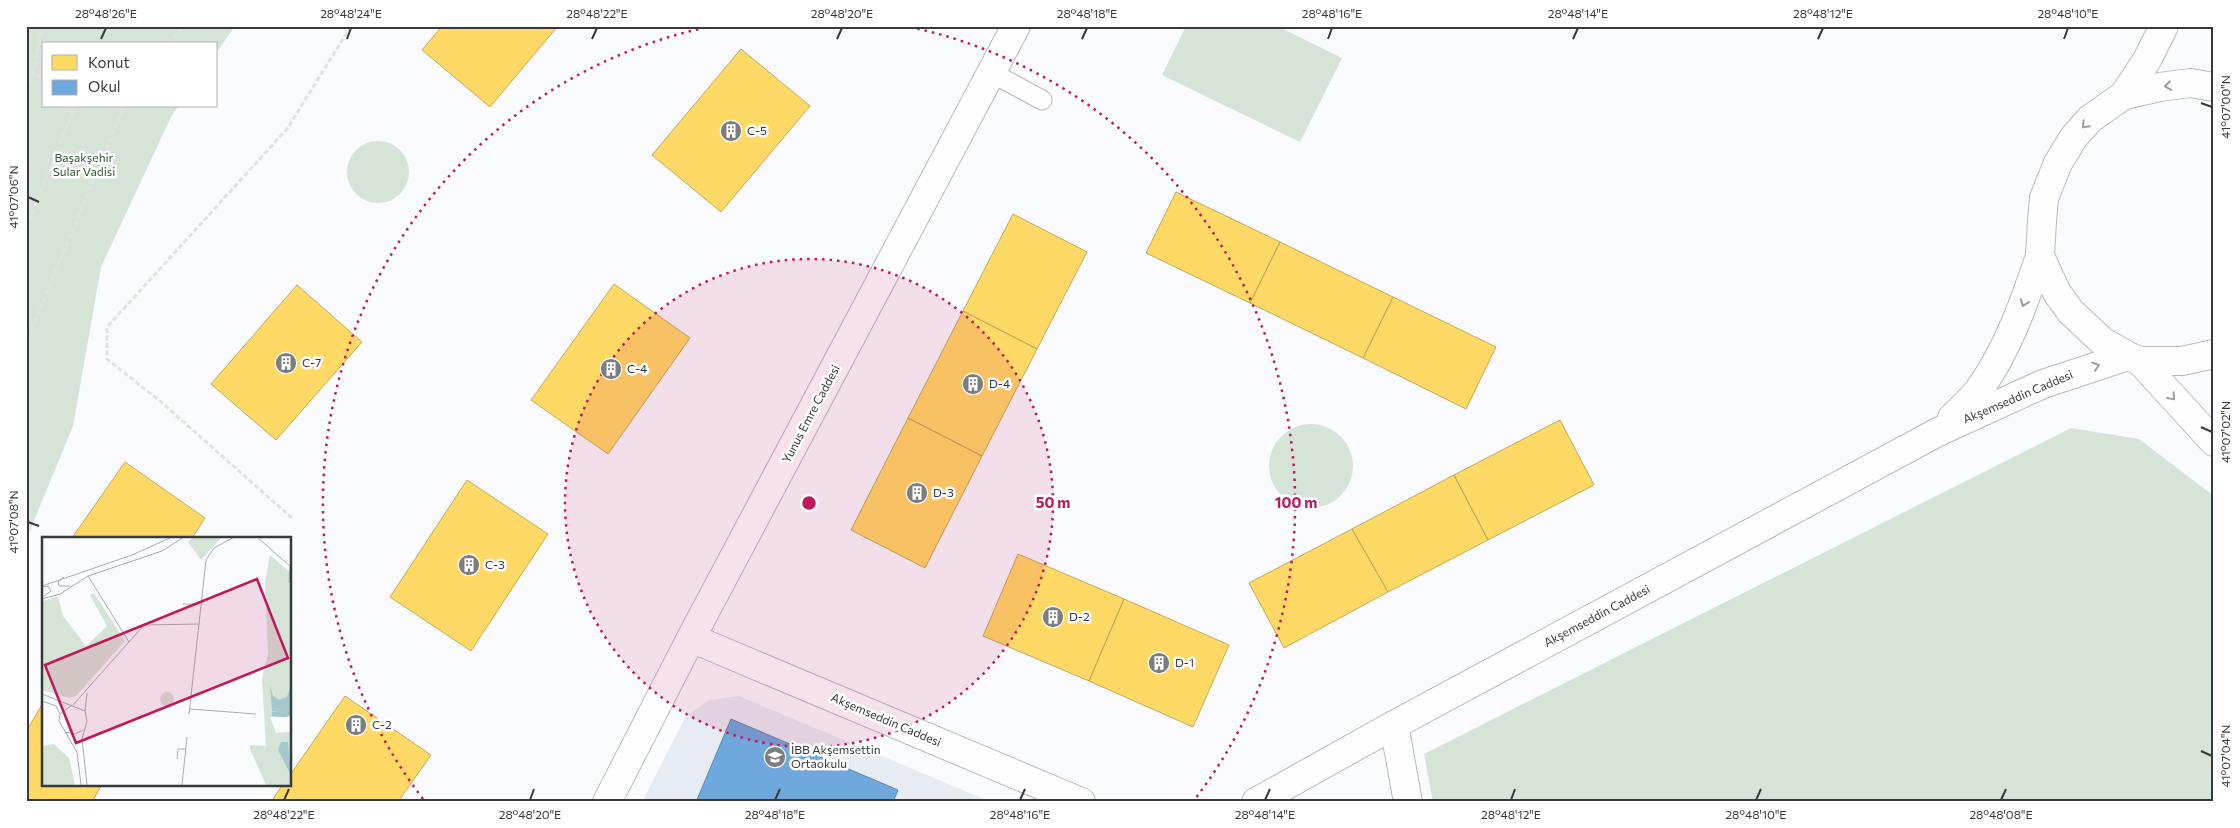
<svg xmlns="http://www.w3.org/2000/svg" width="2240" height="828" font-family="Commissioner,sans-serif">
  <style>
    .built { fill: #e6ecf2 }
    .green { fill: #d6e4d8 }
    .homes { fill: #ffd966; stroke: #c3a959 }
    .schools { fill: #6fa8dc; stroke: #5e87ac }
    .lines { fill: none; stroke-linecap: round; stroke-linejoin: round }
    .service-casing { stroke: #b8babc; stroke-width: 21 }
    .minor-casing { stroke: #b8babc; stroke-width: 30 }
    .tertiary-casing { stroke: #b8babc; stroke-width: 30 }
    .primary-casing { stroke: #b8babc; stroke-width: 30 }
    .path { stroke: #e1e2e2; stroke-width: 3; stroke-dasharray: 5 2.5; stroke-linecap: butt }
    .service { stroke: #fefeff; stroke-width: 19 }
    .minor { stroke: #fefeff; stroke-width: 28 }
    .tertiary { stroke: #fefeff; stroke-width: 28 }
    .primary { stroke: #fefeff; stroke-width: 28 }
    .oneway { stroke: #9a9c9d }
    .ticks { fill: none; stroke: #37393b; stroke-width: 2 }
    .ring { fill: none; stroke: #c2185b; stroke-width: 2.5; stroke-dasharray: 2.5 5 }
    .labels { text-anchor: middle; stroke-width: 5; stroke-linejoin: round; paint-order: stroke }
    .poi-label { font-size: 12px; fill: #37393b; stroke: #fff; text-anchor: start }
    .park-label { font-size: 12px; fill: #2d5a2e; stroke: #fff }
    .street-label { font-size: 12px; fill: #37393b; stroke: #fff }
    .inset-road { fill: none; stroke: #abadb0; stroke-width: 1 }
    .view { fill: #c2185b; fill-opacity: 0.15; stroke: #c2185b; stroke-width: 2.5 }
    .inset-edge { fill: none; stroke: #37393b; stroke-width: 2.5 }
    .centre { fill: #c2185b; stroke: #fff; stroke-width: 2.5 }
    .ring-label { font-size: 15px; text-anchor: middle; font-weight: bold; fill: #c2185b; stroke: #fff; stroke-width: 5; stroke-linejoin: round; paint-order: stroke }
    .neatline { fill: none; stroke: #37393b; stroke-width: 2 }
    .ticks-label { font-size: 12px; text-anchor: middle; fill: #37393b }
  </style>
  <rect width="100%" height="100%" fill="#f9fbfe"/>
  <path class="built" d="M739,696L991,802H642L686,716L709,700Z"/>
  <path class="green" d="M26,26H235L216,53V44H44V106H178L171,117L101,267L73,426L26,540Z
    M1186,26H1277L1342,58L1300,142L1162,75Z
    M347 172a31 31 0 1 1 62 0a31 31 0 1 1-62 0Z
    M1269 466a42 42 0 1 1 84 0a42 42 0 1 1-84 0Z
    M2071,428L2139,439L2214,496V802H1433L1424,754Z"/>
  <path class="homes" d="M442,26H558L490,107L422,50Z
    M741,49L810,106L721,212L652,155Z
    M1176,192L1280,242L1250,303L1146,253Z
    M1013,214L1087,252L1037,349L963,311Z
    M1280,242L1393,297L1363,358L1250,303Z
    M614,284L690,338L608,454L531,400Z
    M297,285L362,342L276,440L211,384Z
    M1393,297L1496,347L1466,409L1363,358Z
    M963,311L1037,349L982,456L908,418Z
    M908,418L982,456L925,568L851,530Z
    M1560,420L1594,485L1488,540L1454,475Z
    M125,462L205,518L192,538H72Z
    M1454,475L1488,540L1388,592L1352,529Z
    M467,480L548,534L471,651L390,597Z
    M1352,529L1388,592L1284,648L1249,583Z
    M1018,554L1124,599L1089,681L983,636Z
    M1124,599L1229,645L1193,727L1089,681Z
    M345,696L431,755L398,802H271L283,784H290V775Z
    M44,701V784H102L92,802H26V732Z"/>
  <path class="schools" d="M731,719L898,790L893,802H696Z"/>
  <g class="lines">
    <g class="service-casing">
      <path id="service" d="M992,73L1042,100"/>
    </g>
    <g class="minor-casing">
      <path id="minor" d="M1394,725L1408,802"/>
    </g>
    <g class="tertiary-casing">
      <path id="tertiary" d="M1952,418C1961,409 1971,400 1979,390C2008,349 2024,303 2040,256
        M691,638L1081,802
        M607,802L691,638L1016,26
        M1256,802L1394,725L1938,432L2043,384L2128,356"/>
    </g>
    <g class="primary-casing">
      <path id="primary" d="M2164,26L2147,60L2124,95L2090,119L2074,137L2058,163L2044,198L2042,221L2040,256L2057,293L2071,312L2102,341L2128,356L2140,361L2214,442
        M2124,95L2160,87L2190,83L2214,87
        M2140,361H2182L2214,354"/>
    </g>
    <path class="path" d="M99,44L106,26
      M169,44L183,26
      M26,72L33,74L42,26
      M26,92L33,74L44,78
      M26,228L75,106
      M26,343L124,106
      M292,518L160,401L107,359V327L287,129L351,26"/>
    <use href="#service" class="service"/>
    <use href="#minor" class="minor"/>
    <use href="#tertiary" class="tertiary"/>
    <use href="#primary" class="primary"/>
  </g>
  <defs><path id="oneway-chevron" d="M-2-3.5L2.5 0L-2 3.5" fill="none" stroke-width="1.6" stroke-linecap="round" stroke-linejoin="round" transform="scale(1.25)"/></defs>
  <g class="oneway">
    <use href="#oneway-chevron" transform="translate(2168 86) rotate(172)"/>
    <use href="#oneway-chevron" transform="translate(2085 125) rotate(133)"/>
    <use href="#oneway-chevron" transform="translate(2024 303) rotate(110)"/>
    <use href="#oneway-chevron" transform="translate(2096 366) rotate(-18)"/>
    <use href="#oneway-chevron" transform="translate(2172 397) rotate(49)"/>
  </g>
  <path class="ticks" d="M101,39L106,28M347,39L351,28M592,39L597,28M837,39L842,28M1082,39L1087,28M1328,39L1332,28M1573,39L1578,28M1818,39L1823,28M2064,39L2068,28M2201,103L2212,107M28,197L39,202M2201,427L2212,432M28,522L39,526M2201,751L2212,756M284,800L289,789M530,800L534,789M775,800L780,789M1020,800L1025,789M1265,800L1270,789M1511,800L1515,789M1756,800L1761,789M2001,800L2006,789"/>
  <circle cx="809" cy="503" r="244" fill="#c2185b" fill-opacity=".12"/>
  <g class="ring">
    <circle cx="809" cy="503" r="244"/>
    <path d="M423 799A487 487 0 0 1 708 27M910 27A487 487 0 0 1 1195 799"/>
  </g>
  <defs>
    <g id="building-disc" transform="scale(1.125)"><circle r="9.5" fill="#7b7d7f" stroke="#fff"/><path d="M-4-6H4V6H1V3H-1V6H-4ZM-2.5-4.3h1.7v1.8h-1.7ZM.8-4.3h1.7v1.8H.8ZM-2.5-1h1.7V.8h-1.7ZM.8-1h1.7V.8H.8Z" fill="#fff"/></g>
    <g id="school-disc" transform="scale(1.125)"><circle r="9.5" fill="#7b7d7f" stroke="#fff"/><path d="M0-5L7-2L0 1L-7-2ZM-4 1L0 2.5L4 1V4Q0 6-4 4Z" fill="#fff"/></g>
  </defs>
  <g fill-rule="evenodd">
    <use href="#building-disc" x="731" y="131"/>
    <use href="#building-disc" x="286" y="363"/>
    <use href="#building-disc" x="611" y="369"/>
    <use href="#building-disc" x="973" y="384"/>
    <use href="#building-disc" x="917" y="493"/>
    <use href="#building-disc" x="469" y="565"/>
    <use href="#building-disc" x="1053" y="617"/>
    <use href="#building-disc" x="1159" y="663"/>
    <use href="#building-disc" x="356" y="725"/>
    <use href="#school-disc" x="775" y="757"/>
  </g>
  <g class="labels">
    <g class="poi-label">
      <text x="747" y="135">C-5</text>
      <text x="302" y="367">C-7</text>
      <text x="627" y="373">C-4</text>
      <text x="989" y="388">D-4</text>
      <text x="933" y="497">D-3</text>
      <text x="485" y="569">C-3</text>
      <text x="1069" y="621">D-2</text>
      <text x="1175" y="667">D-1</text>
      <text x="372" y="729">C-2</text>
      <text x="791" y="754">İBB Akşemsettin<tspan x="791" dy="14">Ortaokulu</tspan></text>
    </g>
    <g class="park-label">
      <text x="84" y="162">Başakşehir<tspan x="84" dy="14">Sular Vadisi</tspan></text>
    </g>
    <g class="street-label">
      <text transform="translate(2018 397) rotate(-23)" y="4">Akşemseddin Caddesi</text>
      <text transform="translate(811 414) rotate(-62)" y="4">Yunus Emre Caddesi</text>
      <text transform="translate(1597 616) rotate(-28)" y="4">Akşemseddin Caddesi</text>
      <text transform="translate(886 720) rotate(23)" y="4">Akşemseddin Caddesi</text>
    </g>
  </g>
  <g transform="translate(42 537)">
    <rect width="249" height="249" fill="#f9fbfe"/>
    <path d="M152,0H178L179,1L159,23L146,5ZM228,18L249,36V248H224L208,212V208L224,209L220,142L226,116L223,45ZM52,56L83,104L34,159L27,161L0,153V64L16,60L21,79L44,109L65,89L48,58ZM118 162a7 7 0 1 1 14 0a7 7 0 1 1-14 0ZM12,207L27,221L33,248H0V209Z" fill="#d6e4d8"/>
    <path d="M228,148L231,159L237,163L245,160L249,148V178L245,179L247,181L230,179V175L236,174H230ZM239,205H246L249,238L236,213Z" fill="#a3c9ce"/>
    <path d="M228,180H249L248,195L234,196Z" fill="#f9fbfe"/>
    <path class="inset-road" d="M215,0L249,30M46,39L87,105M22,40L16,45L17,49H28M247,46L248,30M0,49L90,18L130,0M1,50L6,49L9,54L2,59M0,62L18,57L46,39L120,14L142,0M141,67H158M0,157L43,174L45,184L40,202L45,248M0,164L14,169L18,177M30,168L18,177L17,184L35,215L39,248M31,168L102,88L156,87M148,172L214,177M43,174L45,156M147,177L164,23L172,11L192,0M23,195L33,197L41,193M135,222L136,212H143M140,248L145,200"/>
    <path class="view" d="M215,42L246,121L34,206L3,128Z"/>
    <rect width="249" height="249" class="inset-edge"/>
  </g>
  <circle cx="809" cy="503" r="8" class="centre"/>
  <g class="ring-label">
    <text x="1053" y="508">50 m</text>
    <text x="1296" y="508">100 m</text>
  </g>
  <rect width="2240" height="828" fill="none" stroke="#ffffff" stroke-width="55"/>
  <rect x="42" y="42" width="175" height="65" fill="#ffffff" stroke="#afb0b1"/>
  <rect x="52" y="55" width="25" height="15" fill="#ffd966" stroke="#afb0b1"/>
  <text x="88" y="68" font-size="15" fill="#37393b">Konut</text>
  <rect x="52" y="80" width="25" height="15" fill="#6fa8dc" stroke="#afb0b1"/>
  <text x="88" y="92" font-size="15" fill="#37393b">Okul</text>
  <rect x="28" y="28" width="2184" height="772" class="neatline"/>
  <g class="ticks-label">
    <text x="106" y="18">28°48'26"E</text>
    <text x="351" y="18">28°48'24"E</text>
    <text x="597" y="18">28°48'22"E</text>
    <text x="842" y="18">28°48'20"E</text>
    <text x="1087" y="18">28°48'18"E</text>
    <text x="1332" y="18">28°48'16"E</text>
    <text x="1578" y="18">28°48'14"E</text>
    <text x="1823" y="18">28°48'12"E</text>
    <text x="2068" y="18">28°48'10"E</text>
    <text transform="translate(2226 107) rotate(-90)" y="4">41°07'00"N</text>
    <text transform="translate(14 197) rotate(-90)" y="4">41°07'06"N</text>
    <text transform="translate(2226 432) rotate(-90)" y="4">41°07'02"N</text>
    <text transform="translate(14 522) rotate(-90)" y="4">41°07'08"N</text>
    <text transform="translate(2226 756) rotate(-90)" y="4">41°07'04"N</text>
    <text x="284" y="819">28°48'22"E</text>
    <text x="530" y="819">28°48'20"E</text>
    <text x="775" y="819">28°48'18"E</text>
    <text x="1020" y="819">28°48'16"E</text>
    <text x="1265" y="819">28°48'14"E</text>
    <text x="1511" y="819">28°48'12"E</text>
    <text x="1756" y="819">28°48'10"E</text>
    <text x="2001" y="819">28°48'08"E</text>
  </g>
</svg>
